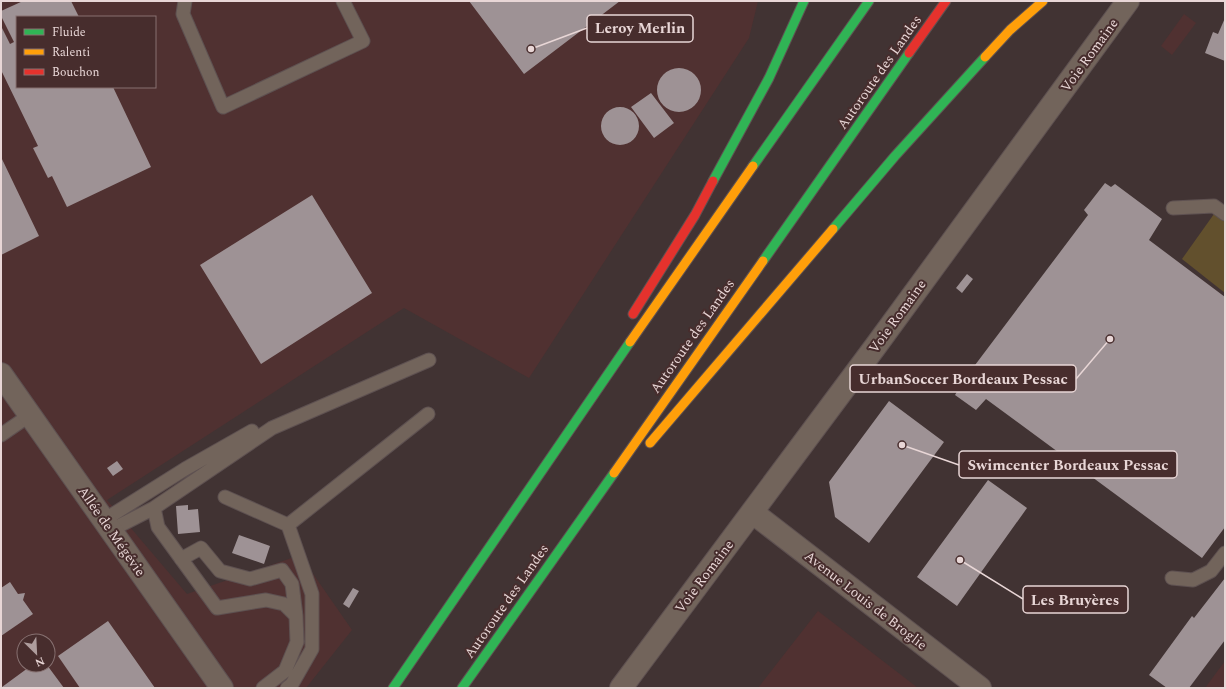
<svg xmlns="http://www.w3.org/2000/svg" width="1226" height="689" font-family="Spectral,serif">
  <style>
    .built { fill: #503131; fill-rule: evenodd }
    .green { fill: #62502d }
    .building { fill: #9e9295 }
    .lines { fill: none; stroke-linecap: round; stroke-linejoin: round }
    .lane-casing { stroke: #5e5151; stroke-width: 15 }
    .street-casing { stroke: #5e5151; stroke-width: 24 }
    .fast-casing { stroke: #5e5151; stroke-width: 11 }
    .slow-casing { stroke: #5e5151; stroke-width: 11 }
    .jam-casing { stroke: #5e5151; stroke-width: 11 }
    .lane { stroke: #72645b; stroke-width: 13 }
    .street { stroke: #72645b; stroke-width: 22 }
    .fast { stroke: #30b455; stroke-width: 9 }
    .slow { stroke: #ff9f0a; stroke-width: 9 }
    .jam { stroke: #e5322d; stroke-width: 9 }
    .labels { text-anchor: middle; stroke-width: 4; stroke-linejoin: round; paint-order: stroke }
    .street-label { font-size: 14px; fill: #e8d6d6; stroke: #472d2d }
    .leader { fill: none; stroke: #e8d6d6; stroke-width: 1.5 }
    .callout-dot { fill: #e8d6d6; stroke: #472d2d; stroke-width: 1.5 }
    .callout { fill: #472d2d; stroke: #e8d6d6; stroke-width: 1.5 }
    .callout-label { font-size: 15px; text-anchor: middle; font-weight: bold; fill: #e8d6d6 }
  </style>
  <rect width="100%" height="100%" fill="#413333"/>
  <path class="built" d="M1,1H758L749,38L529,378L404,308L107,500L187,594L300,555L352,630L306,688H1ZM17,17H155V87H17ZM24,641H48V665H24Z
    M1184,14L1196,23L1172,55L1161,46Z
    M818,611L918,688H758Z
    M1225,661V688H1205Z"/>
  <path class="green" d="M1214,214L1225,222V293L1182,259Z"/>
  <path class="building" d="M23,1H71L79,17H17V87H113L151,167L67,207L52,176L48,178L33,148L38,146L1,70V26L10,44L14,42L1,16V11Z
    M469,1H620L524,74Z
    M1225,18V61L1205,53L1213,32L1218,34Z
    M657 90a22 22 0 1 1 44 0a22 22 0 1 1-44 0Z
    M651,93L674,123L654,138L631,107Z
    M601 126a19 19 0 1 1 38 0a19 19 0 1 1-38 0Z
    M1,157L39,236L1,255Z
    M1105,183L1111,187L1115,184L1162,219L1149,240L1225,297V527L1202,558L986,399L976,410L955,395L963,381L1088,215L1084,210Z
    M312,195L372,293L261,364L200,265Z
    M967,274L973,279L962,293L956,288Z
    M889,401L944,442L869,543L835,517L829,482Z
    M117,461L123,469L113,476L107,468Z
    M988,480L1027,508L957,606L917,577Z
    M188,505V510L198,509L200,532L178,534L176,506Z
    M239,535L270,546L264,564L232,553Z
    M1225,578V640L1189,688H1167L1149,675L1192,616L1194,618Z
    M10,582L18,594L25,593L23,600L33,614L1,636V588Z
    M353,588L359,591L349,608L343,604Z
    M108,621L155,688H80L58,656Z
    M32,665H47L64,688H3L2,687Z"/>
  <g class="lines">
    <g class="lane-casing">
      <path id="lane" d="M185,1L183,14L223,107L363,41L343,1
        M1173,208L1214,206L1225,214
        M1,435L30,415
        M225,497L288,525
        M104,520L185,469L252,431
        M111,530L154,508
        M181,559L201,548L220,571L250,579L282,570L292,584L296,616
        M1172,578L1193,580L1211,571L1225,553
        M263,688L285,671L297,642L296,616L284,604L266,600L217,608L158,527L154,508L272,428L429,360
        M287,688L292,684L312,649V594L288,525L428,414"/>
    </g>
    <g class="street-casing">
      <path id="street" d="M1,374L222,688
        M752,512L980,688
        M621,688L875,347L1128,1"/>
    </g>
    <g class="fast-casing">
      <path id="fast" d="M753,166L869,1
        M713,181L769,78L804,1
        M833,229L895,156L985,57
        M763,261L909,53
        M393,688L630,342
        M462,688L614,473"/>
    </g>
    <g class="slow-casing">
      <path id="slow" d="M985,57L1010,30L1043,1
        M630,342L753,166
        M650,443L833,229
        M614,473L763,261"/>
    </g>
    <g class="jam-casing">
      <path id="jam" d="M909,53L946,1
        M633,314L695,215L713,181"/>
    </g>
    <use href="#lane" class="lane"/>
    <use href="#street" class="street"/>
    <use href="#fast" class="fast"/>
    <use href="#slow" class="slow"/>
    <use href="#jam" class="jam"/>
  </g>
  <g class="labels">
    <g class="street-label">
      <text transform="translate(1089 55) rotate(-54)" y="5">Voie Romaine</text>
      <text transform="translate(879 72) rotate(-55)" y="5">Autoroute des Landes</text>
      <text transform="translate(897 316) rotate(-54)" y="5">Voie Romaine</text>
      <text transform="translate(692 336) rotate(-55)" y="5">Autoroute des Landes</text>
      <text transform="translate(112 531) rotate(55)" y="5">Allée de Mégévie</text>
      <text transform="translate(704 576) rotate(-53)" y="5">Voie Romaine</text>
      <text transform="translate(866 600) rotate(38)" y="5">Avenue Louis de Broglie</text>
      <text transform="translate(506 601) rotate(-55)" y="5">Autoroute des Landes</text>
    </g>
  </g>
  <path class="leader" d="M531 49L587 28M1110 339L1076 379M902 445L959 465M960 560L1023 599"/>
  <g class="callout-dot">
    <circle cx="531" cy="49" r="4"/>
    <circle cx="1110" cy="339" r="4"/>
    <circle cx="902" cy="445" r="4"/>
    <circle cx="960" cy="560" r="4"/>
  </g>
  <g class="callout">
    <rect x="587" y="15" width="106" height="27" rx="4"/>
    <rect x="850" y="365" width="226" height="27" rx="4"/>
    <rect x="959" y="451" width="218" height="27" rx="4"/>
    <rect x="1023" y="586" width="105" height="27" rx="4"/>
  </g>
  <g class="callout-label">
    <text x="640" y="33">Leroy Merlin</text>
    <text x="963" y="384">UrbanSoccer Bordeaux Pessac</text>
    <text x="1068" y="470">Swimcenter Bordeaux Pessac</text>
    <text x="1075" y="605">Les Bruyères</text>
  </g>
  <rect width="1226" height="689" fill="none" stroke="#e8d6d6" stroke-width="4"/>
  <rect x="16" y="16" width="140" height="72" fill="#472d2d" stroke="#877171"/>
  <rect x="24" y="29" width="20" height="6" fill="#30b455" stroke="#877171"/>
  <text x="52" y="36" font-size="12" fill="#e8d6d6">Fluide</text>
  <rect x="24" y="49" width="20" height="6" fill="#ff9f0a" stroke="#877171"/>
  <text x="52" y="56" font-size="12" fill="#e8d6d6">Ralenti</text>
  <rect x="24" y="69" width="20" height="6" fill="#e5322d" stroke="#877171"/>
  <text x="52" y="76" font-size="12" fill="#e8d6d6">Bouchon</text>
  <g transform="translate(36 653) rotate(156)"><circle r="19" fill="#472d2d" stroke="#877171"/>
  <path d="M0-3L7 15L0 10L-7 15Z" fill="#ae9d9d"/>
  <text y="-6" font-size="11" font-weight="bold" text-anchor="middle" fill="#e8d6d6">N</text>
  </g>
</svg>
